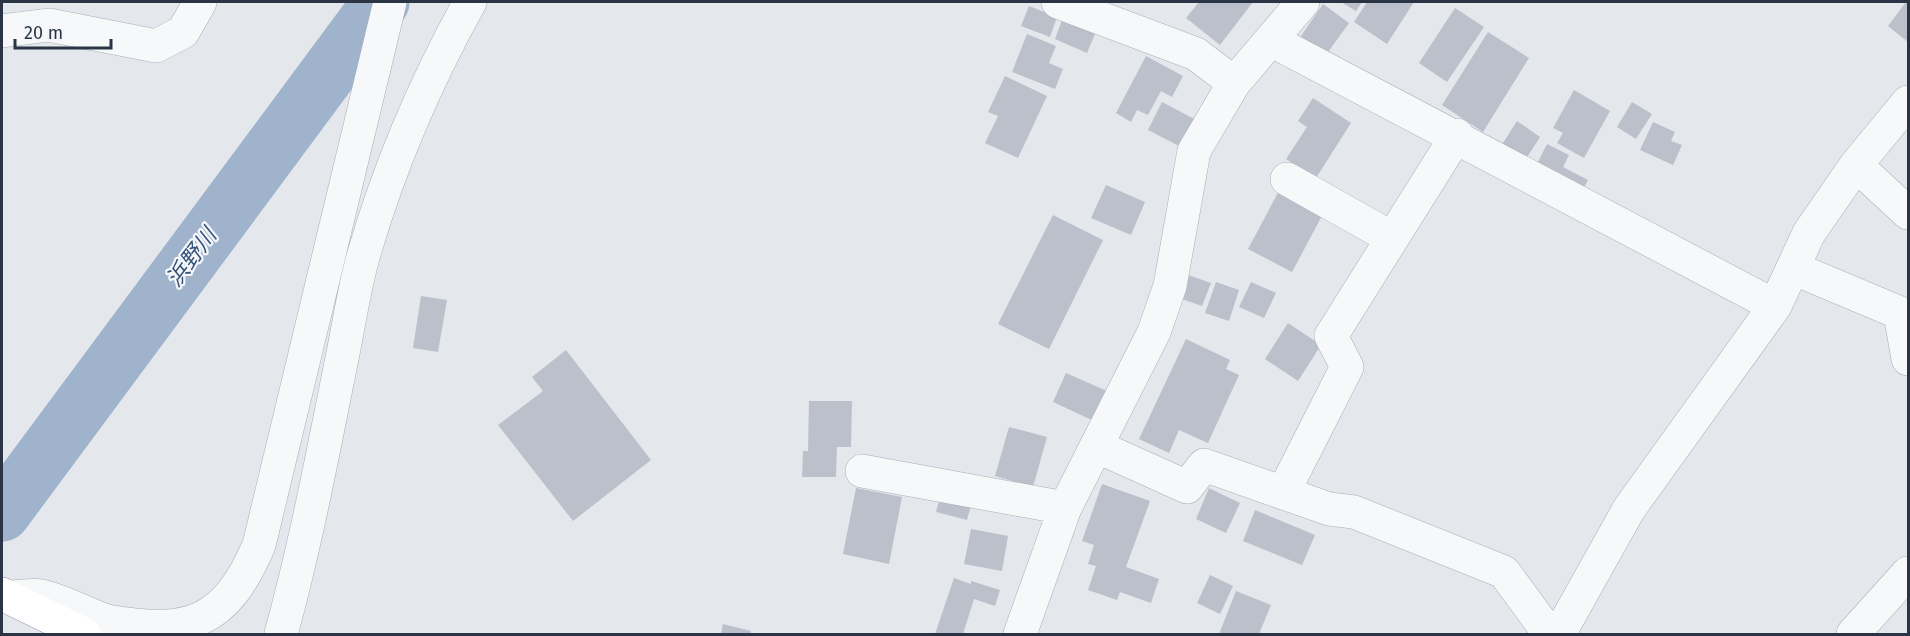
<svg xmlns="http://www.w3.org/2000/svg" width="1910" height="636" font-family="'Fira Sans','Noto Sans JP',sans-serif">
  <style>
    .lines { fill: none; stroke-linecap: round; stroke-linejoin: round }
    .river { stroke: #9fb4cc; stroke-width: 57 }
    .building { fill: #bbc0ca }
    .minor-casing { stroke: #a9aeb7; stroke-width: 34 }
    .highway-casing { stroke: #8b94a3; stroke-width: 34 }
    .minor { stroke: #f7f8fa; stroke-width: 33 }
    .highway { stroke: #fff; stroke-width: 33 }
    .labels { text-anchor: middle; stroke-width: 4.5; stroke-linejoin: round; paint-order: stroke }
    .water-label { font-size: 22px; font-style: italic; fill: #34527a; stroke: #f4f6f9 }
  </style>
  <rect width="100%" height="100%" fill="#e4e7ec"/>
  <g class="lines">
    <path class="river" d="M2,513L381,2"/>
  </g>
  <path class="building" d="M1199,2H1253L1220,45L1186,18Z
    M1341,2H1362L1356,11Z
    M1367,2H1414L1387,44L1354,22Z
    M1906,2H1908V42L1888,26Z
    M1323,4L1349,23L1326,55L1301,36Z
    M1029,6L1057,17L1050,37L1021,26Z
    M1455,8L1484,27L1447,82L1419,63Z
    M1062,20L1095,34L1087,53L1055,39Z
    M1488,32L1529,58L1483,132L1442,105Z
    M1027,34L1056,46L1049,63L1063,69L1055,89L1012,72Z
    M1146,56L1183,76L1172,97L1161,91L1148,115L1137,110L1131,122L1116,113Z
    M1005,76L1047,96L1018,158L985,143L998,116L988,112Z
    M1574,90L1610,111L1584,158L1557,143L1563,133L1553,128Z
    M1313,98L1351,123L1316,178L1286,159L1307,127L1298,121Z
    M1162,102L1198,121L1183,148L1148,130Z
    M1632,102L1652,114L1636,139L1617,127Z
    M1517,121L1540,137L1524,162L1501,146Z
    M1653,122L1675,132L1671,141L1682,145L1673,165L1640,150Z
    M1547,144L1569,155L1563,167L1588,180L1581,193L1534,170Z
    M1106,185L1145,202L1131,235L1091,218Z
    M1280,189L1324,212L1292,272L1248,249Z
    M1053,215L1103,240L1049,349L998,324Z
    M1185,274L1211,283L1202,306L1176,297Z
    M1216,282L1239,290L1229,321L1205,313Z
    M1251,282L1276,293L1264,318L1239,307Z
    M421,296L447,300L438,352L413,348Z
    M1288,323L1321,345L1298,381L1265,359Z
    M1186,339L1230,360L1226,369L1239,375L1208,443L1179,430L1169,453L1139,439Z
    M566,350L651,460L573,521L498,425L543,391L532,377Z
    M1066,373L1107,391L1094,421L1053,402Z
    M809,401H852L851,447H837L836,477H802L803,451H808Z
    M1009,427L1047,437L1033,487L995,476Z
    M1102,484L1150,501L1126,567L1159,579L1151,603L1120,592L1117,600L1088,590L1096,566L1088,564L1094,545L1082,541Z
    M856,488L902,497L889,564L843,554Z
    M1209,488L1240,503L1226,533L1196,519Z
    M941,493L972,502L967,520L936,512Z
    M1255,510L1315,535L1302,565L1243,541Z
    M971,529L1008,536L1002,571L964,564Z
    M1210,575L1233,586L1220,614L1197,603Z
    M954,578L971,584V581L1000,590L995,606L974,599L963,634H935Z
    M1236,591L1271,605L1259,634H1219Z
    M723,624L751,631L750,634H721Z"/>
  <g class="lines">
    <g class="minor-casing">
      <path id="minor" d="M1058,2L1196,54L1234,83
        M2,31L49,25L156,46L183,32L200,2
        M1271,40L1775,306
        M1856,165L1908,213
        M1287,179L1392,238
        M1793,268L1900,313L1908,359
        M1096,446L1187,487L1204,465L1329,509L1354,512L1504,572L1545,628L1547,634
        M862,471L1065,508
        M1283,493L1347,367L1331,336L1457,135
        M10,597C20,597 32,594 42,596C64,601 86,614 107,621C191,636 226,622 259,545L390,2
        M281,634C305,547 322,458 340,368C348,331 353,293 363,257C389,167 425,83 470,2
        M1020,634L1065,508L1154,332L1170,286L1194,151L1234,83L1303,2
        M1559,634L1629,509L1775,306L1809,233L1856,165L1908,102
        M1853,634L1908,573"/>
    </g>
    <g class="highway-casing">
      <path id="highway" d="M2,594L84,634"/>
    </g>
    <use href="#minor" class="minor"/>
    <use href="#highway" class="highway"/>
  </g>
  <g class="labels">
    <g class="water-label">
      <text transform="translate(191 257) rotate(-53)" y="8">浜野川</text>
    </g>
  </g>
  <rect width="1910" height="636" fill="none" stroke="#2b3445" stroke-width="6"/>
  <path d="M15 39v9h96v-9" fill="none" stroke="#2b3445" stroke-width="3"/>
  <text x="24" y="39" font-size="18" fill="#2b3445" stroke="#f4f6f9" stroke-width="4.5" paint-order="stroke">20 m</text>
</svg>
